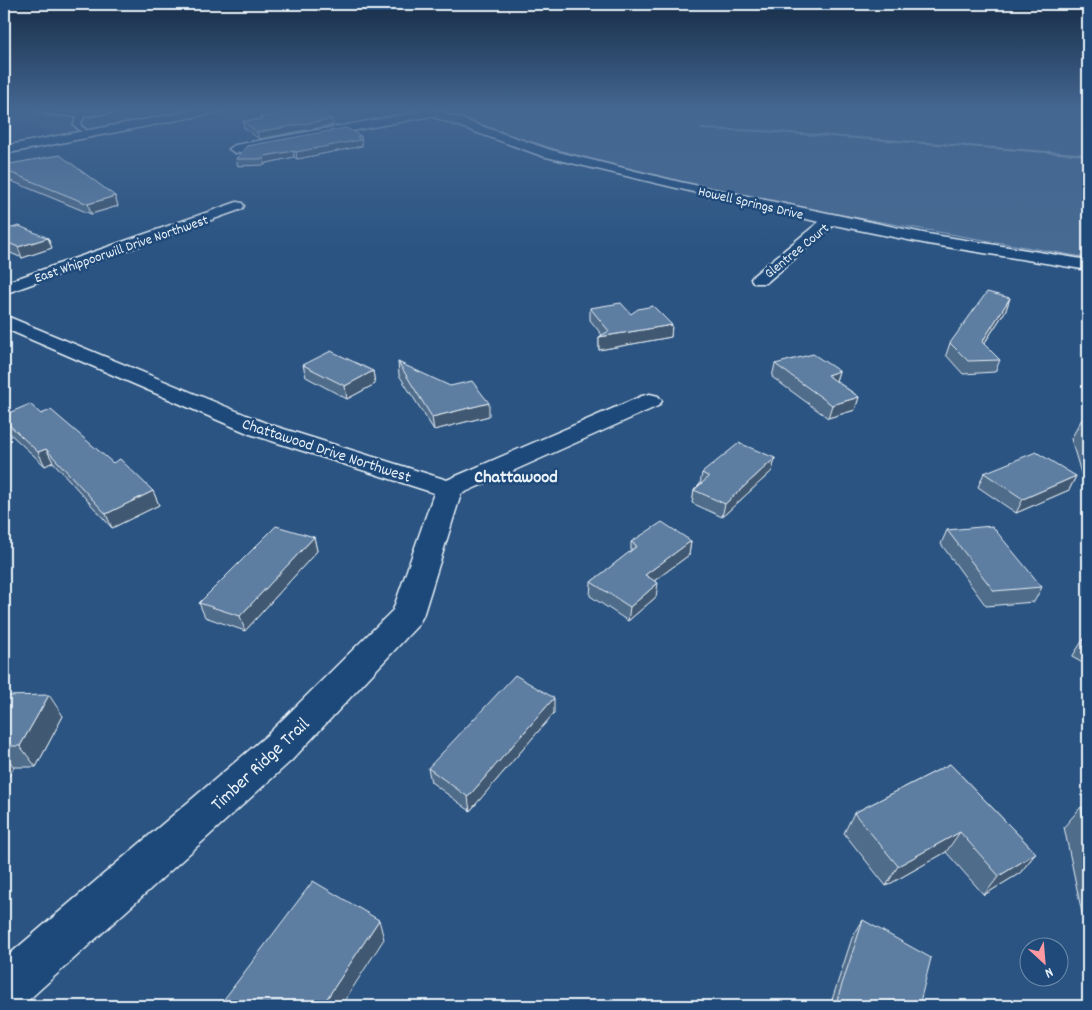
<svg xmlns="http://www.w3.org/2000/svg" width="1092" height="1010" font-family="Dekko,sans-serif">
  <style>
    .built { fill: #3a608b }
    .green { fill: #476b93; stroke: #98aec6 }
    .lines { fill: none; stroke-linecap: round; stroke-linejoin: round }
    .stream { fill: #a0b6cb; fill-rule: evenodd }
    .service-casing { stroke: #e8f1f8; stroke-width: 4 }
    .minor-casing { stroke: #e8f1f8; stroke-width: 3 }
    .tertiary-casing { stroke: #e8f1f8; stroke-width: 3 }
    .service { fill: #1f4a7a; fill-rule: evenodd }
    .minor { fill: #1f4a7a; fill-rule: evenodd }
    .tertiary { fill: #1f4a7a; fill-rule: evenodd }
    .wall { fill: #506c8a; stroke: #e8f1f8 }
    .shaded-wall { fill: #415871; stroke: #e8f1f8 }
    .building { fill: #5d7da1; stroke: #e8f1f8 }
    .labels { text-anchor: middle; stroke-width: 5; stroke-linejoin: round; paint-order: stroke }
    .far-street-label { font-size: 14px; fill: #e8f1f8; stroke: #1f4a7a }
    .street-label { font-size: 16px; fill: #e8f1f8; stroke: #1f4a7a }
    .neighbourhood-label { font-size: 18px; font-weight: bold; fill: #e8f1f8; stroke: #1f4a7a }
    .near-street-label { font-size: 19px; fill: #e8f1f8; stroke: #1f4a7a }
  </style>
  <rect width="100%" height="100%" fill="#2b5482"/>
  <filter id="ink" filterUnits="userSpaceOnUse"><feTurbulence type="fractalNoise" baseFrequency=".02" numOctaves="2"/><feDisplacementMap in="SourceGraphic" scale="10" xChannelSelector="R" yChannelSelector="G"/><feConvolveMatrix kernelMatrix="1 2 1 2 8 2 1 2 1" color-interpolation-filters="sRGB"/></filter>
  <g filter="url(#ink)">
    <path class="built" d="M4,109H242L64,137L4,117Z"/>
    <path class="green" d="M434,109H1088V258C868,219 645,188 434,109Z"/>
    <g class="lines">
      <path class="stream" d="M701,128L762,130L1088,154V156L762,132L700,130Z"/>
      <g class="service-casing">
        <path id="service" d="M33,109L71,113L134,109L84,116L80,125L89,133L86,135L74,125L77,116L47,114Z"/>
      </g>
      <g class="minor-casing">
        <path id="minor" d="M416,109H432L551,150L680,182L928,234L1088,260V270L928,244L834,225L766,283H754L751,279L754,275L819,222L542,156L431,116L235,153L229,149L235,145L418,112Z
          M237,202L242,203L244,206L242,209L4,294V283Z
          M4,315L268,424L447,480L642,396L650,394L658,396L662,401L658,406L461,494L423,616L418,625L292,760L22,1006H4V959L266,736L393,610L434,493L250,434L4,328Z"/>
      </g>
      <g class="tertiary-casing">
        <path id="tertiary" d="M201,109H224L219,112L4,154V146Z"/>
      </g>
      <use href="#service" class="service"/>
      <use href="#minor" class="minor"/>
      <use href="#tertiary" class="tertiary"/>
    </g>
    <path class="wall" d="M260,117L333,125L259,139L244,128L243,121L260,119Z
      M362,143V146L297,159L294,157L267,163L265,165L238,166L236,159L247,146Z
      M4,165L115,196L118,206L91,214L4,178Z
      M4,230L48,238L52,248L22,258L4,250Z
      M1010,298L1006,310L984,344L1000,360L995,372L963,374L946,355L950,343Z
      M590,308L631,314L672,325L671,337L599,350V337L602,335L590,320Z
      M398,362L489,416L434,430L399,375Z
      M775,364L839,371L836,381L859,397L855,410L828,418L772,377Z
      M303,365L373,371L375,384L347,399L306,377Z
      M41,414L113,463L153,491L159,505L112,528L53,462L45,466L6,430L4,424V415Z
      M1082,419L1088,420V490H1086L1071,439Z
      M775,458L772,471L722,517L692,503L694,490L700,484L702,473Z
      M984,473L1076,476L1069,490L1016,513L978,487Z
      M947,530L1042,587L1034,602L986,606L941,544Z
      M314,537L317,551L245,631L205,617L199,603Z
      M691,541L689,555L654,581L656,597L628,621L590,596L591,582L631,551V542Z
      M1088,632V666L1072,657Z
      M4,697L63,716L36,767H14L4,785Z
      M554,713L470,811L431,782L428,768Z
      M950,764L1036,853L1020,873L984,895L946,852L886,886L844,833L854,813Z
      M1081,807L1088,809V915L1082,913L1064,827Z
      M863,920L919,1006H830L852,938Z"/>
    <path class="shaded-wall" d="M332,119L333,125L259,139L257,132Z
      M361,136L362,146L297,159L296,152Z
      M293,151L294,157L267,163L265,165L264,159L265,156Z
      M115,196L118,206L91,214L88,204Z
      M48,238L52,248L22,258L18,247Z
      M1010,298L1006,310L977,354L982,342Z
      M672,325L671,337L599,350V337Z
      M373,371L375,384L347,399L345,386Z
      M839,371L835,384L827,375Z
      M859,397L855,410L828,418L832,405Z
      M489,403V416L434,430L432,417Z
      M46,449L53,462L45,466L38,452Z
      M775,458L772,471L722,517L725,504Z
      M1076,476L1069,490L1016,513L1023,499Z
      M153,491L159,505L112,528L106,514Z
      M314,537L317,551L245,631L240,616Z
      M691,541L689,555L643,589L645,575Z
      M658,583L656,597L628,621L630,607Z
      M49,695L63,716L36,767L20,746Z
      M554,698V713L470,811L468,797Z
      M4,754L14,767L4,785Z
      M960,832L946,852L886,886L898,866Z
      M1036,853L1020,873L984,895L999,876Z
      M379,920L384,939L341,1006H322Z"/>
    <path class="building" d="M312,109H316L332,119L257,132L243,121L262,119L260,117Z
      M346,128L361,136L357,137L361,140L296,152L293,151L265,156L264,159H236L247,146Z
      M60,155L115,196L88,204L4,170V165Z
      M19,226L48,238L18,247L4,241V230Z
      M987,292L1010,298L982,342L1000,360L968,361L950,343Z
      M621,303L631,314L638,309L653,306L672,325L599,337L609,331L590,308Z
      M331,351L373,371L345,386L303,365Z
      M813,354L839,371L827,375L859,397L832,405L775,364Z
      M398,362L450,386L472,381L489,403L432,417Z
      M30,404L41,414L51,410L113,463L120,459L153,491L106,514L46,449L38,452L4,420V415Z
      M1082,419L1088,420V441Z
      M739,443L775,458L725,504L694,490L709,477L702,473Z
      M1036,452L1076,476L1023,499L984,473Z
      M662,522L691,541L645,575L658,583L630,607L591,582L637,546L631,542Z
      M276,526L314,537L240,616L199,603Z
      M992,526L1042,587L994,591L947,530Z
      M1088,633V646L1082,643Z
      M515,675L554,698L468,797L428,768Z
      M49,695L20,746H4V696Z
      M950,764L1036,853L999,876L960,832L898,866L854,813Z
      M1081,807L1088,809V840Z
      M313,881L379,920L322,1006H219Z
      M863,920L931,958L919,1006H835Z"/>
  </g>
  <linearGradient id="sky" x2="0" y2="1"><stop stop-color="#182e48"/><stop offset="0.44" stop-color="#446792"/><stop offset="1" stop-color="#446792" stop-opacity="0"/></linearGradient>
  <rect width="1092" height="250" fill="url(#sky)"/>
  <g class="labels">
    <g class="far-street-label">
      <text transform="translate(751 202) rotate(13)" y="5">Howell Springs Drive</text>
      <text transform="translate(121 248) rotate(-19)" y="5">East Whippoorwill Drive Northwest</text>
      <text transform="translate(796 250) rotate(-39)" y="5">Glentree Court</text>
    </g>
    <g class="street-label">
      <text transform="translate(327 449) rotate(18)" y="6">Chattawood Drive Northwest</text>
    </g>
    <g class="neighbourhood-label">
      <text x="516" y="482">Chattawood</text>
    </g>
    <g class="near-street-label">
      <text transform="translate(259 763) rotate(-43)" y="7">Timber Ridge Trail</text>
    </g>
  </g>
  <rect width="1092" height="1010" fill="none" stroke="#1f4a7a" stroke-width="20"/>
  <rect x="10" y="10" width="1072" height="990" fill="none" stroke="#e8f1f8" stroke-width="2" filter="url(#ink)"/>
  <g transform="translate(1044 962) rotate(154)"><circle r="24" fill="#1f4a7a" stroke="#6f8dac"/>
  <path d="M0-4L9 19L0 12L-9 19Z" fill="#ff9aa2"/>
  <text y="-8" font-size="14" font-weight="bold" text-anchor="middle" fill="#e8f1f8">N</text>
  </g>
</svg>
